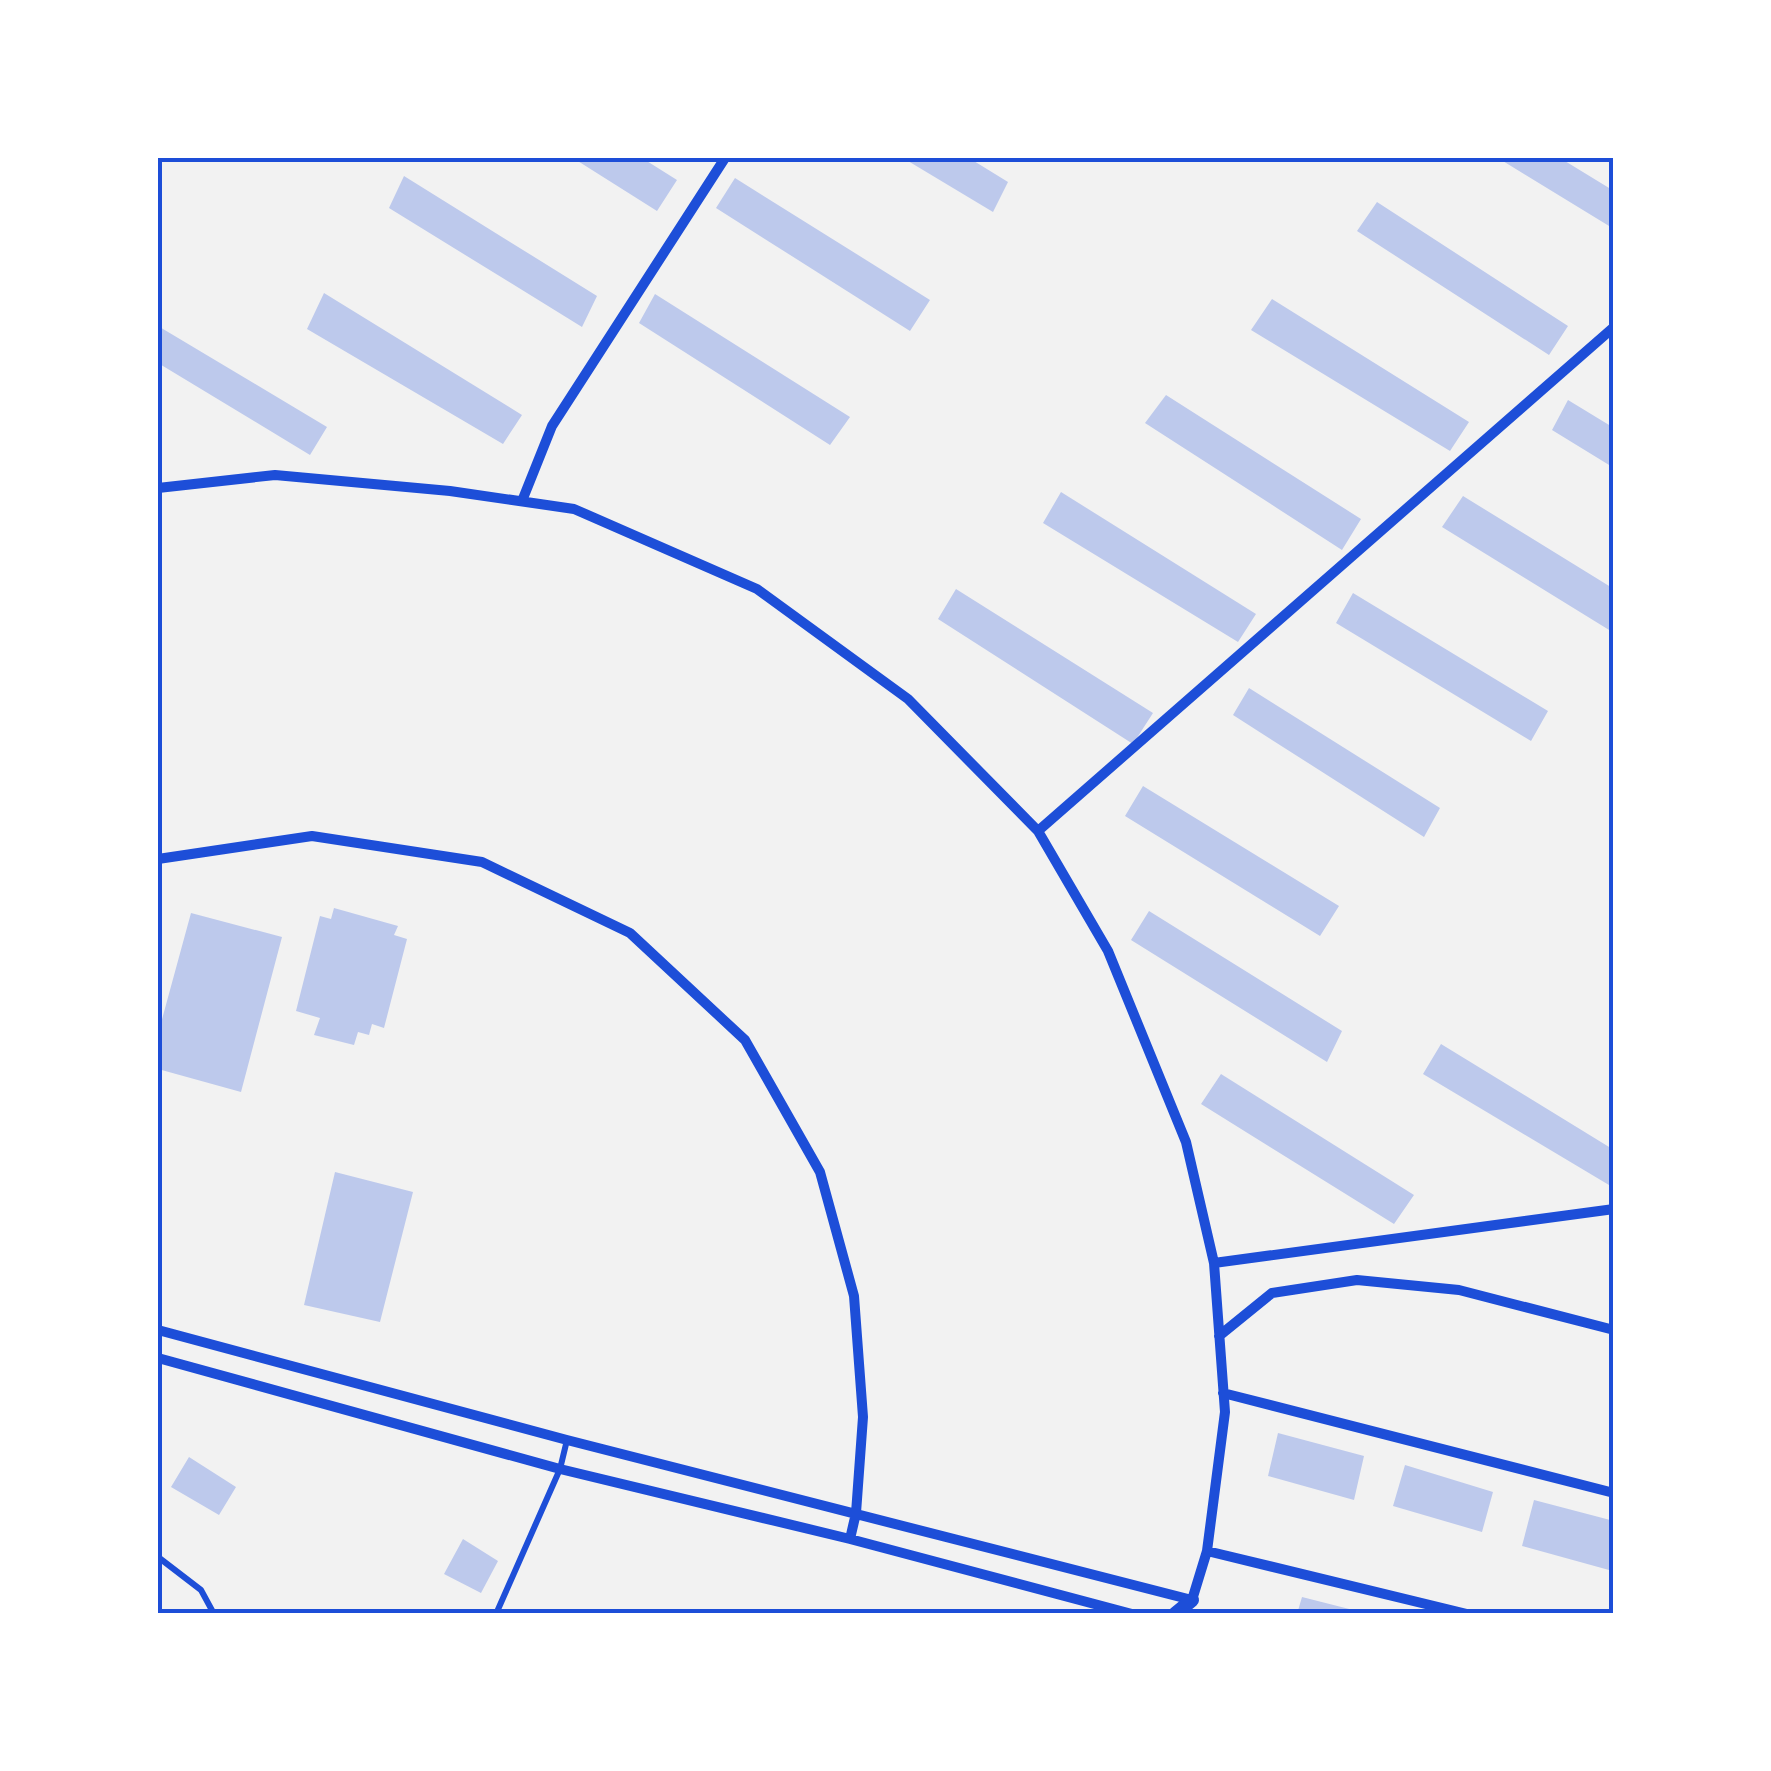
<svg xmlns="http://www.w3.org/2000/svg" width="1771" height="1771" font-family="Ubuntu,sans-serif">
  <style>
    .building { fill: #bdc9ec }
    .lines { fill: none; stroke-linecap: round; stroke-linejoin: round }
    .service { stroke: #1d4ed8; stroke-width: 6 }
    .minor { stroke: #1d4ed8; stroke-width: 10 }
    .tertiary { stroke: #1d4ed8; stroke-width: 14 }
    .neatline { fill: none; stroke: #1d4ed8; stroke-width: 4 }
  </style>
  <rect width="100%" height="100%" fill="#f2f2f2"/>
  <path class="building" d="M573,158H642L677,180L657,211Z
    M903,158H969L1008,182L993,212Z
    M1498,158H1560L1614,191V229Z
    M404,176L597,296L582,327L389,208Z
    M735,178L930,300L910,331L716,208Z
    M1377,202L1568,326L1549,355L1357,231Z
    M324,293L522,415L503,444L307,329Z
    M655,294L850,417L830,445L639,323Z
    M1272,299L1469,422L1450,451L1251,330Z
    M158,326L327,427L310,455L158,363Z
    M1166,395L1361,519L1342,550L1145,423Z
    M1568,400L1614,428V468L1552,430Z
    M1061,492L1256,614L1238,642L1043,523Z
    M1463,496L1614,589V633L1442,527Z
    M956,589L1153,713L1133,744L938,619Z
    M1353,593L1548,711L1531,741L1336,623Z
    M1249,688L1440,808L1424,837L1233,715Z
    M1143,786L1339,906L1320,936L1125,816Z
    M334,908L398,926L394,935L407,939L384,1028L372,1024L369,1035L358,1032L354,1045L314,1035L320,1018L296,1011L320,916L331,919Z
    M1149,911L1342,1031L1327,1062L1131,940Z
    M191,913L282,937L241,1092L158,1069V1034Z
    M1441,1044L1614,1150V1188L1423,1074Z
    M1221,1074L1414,1195L1394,1224L1201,1104Z
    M335,1172L413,1192L380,1322L304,1305Z
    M1278,1433L1364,1456L1354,1500L1268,1476Z
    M189,1457L236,1487L219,1515L171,1487Z
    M1405,1465L1493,1492L1482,1532L1393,1506Z
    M1534,1500L1614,1521V1555L1609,1570L1522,1546Z
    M463,1539L498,1561L481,1593L444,1574Z
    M1302,1597L1361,1612V1614H1297Z"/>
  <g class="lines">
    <path class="service" d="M158,1557L201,1590L214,1614
      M496,1614L560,1469L567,1440"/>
    <path class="minor" d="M158,488L275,475L450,491L574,509L757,589L908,699L1038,831L1108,951L1186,1142L1214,1263L1225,1412L1207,1551L1192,1600L567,1440L158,1330
      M522,501L552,426L725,158
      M1038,831L1614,327
      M158,859L312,836L482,862L630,933L745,1040L820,1172L854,1296L863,1417L856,1513L850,1539
      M1214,1263L1614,1209
      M1219,1336L1272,1293L1357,1280L1459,1290L1614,1330
      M158,1358L560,1469L850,1539L1132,1614
      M1223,1393L1614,1493
      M1207,1551L1467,1614"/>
    <path class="tertiary" d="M1175,1614L1192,1600"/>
  </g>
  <rect width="1771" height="1771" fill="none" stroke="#ffffff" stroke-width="320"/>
  <rect x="160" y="160" width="1451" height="1451" class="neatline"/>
</svg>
